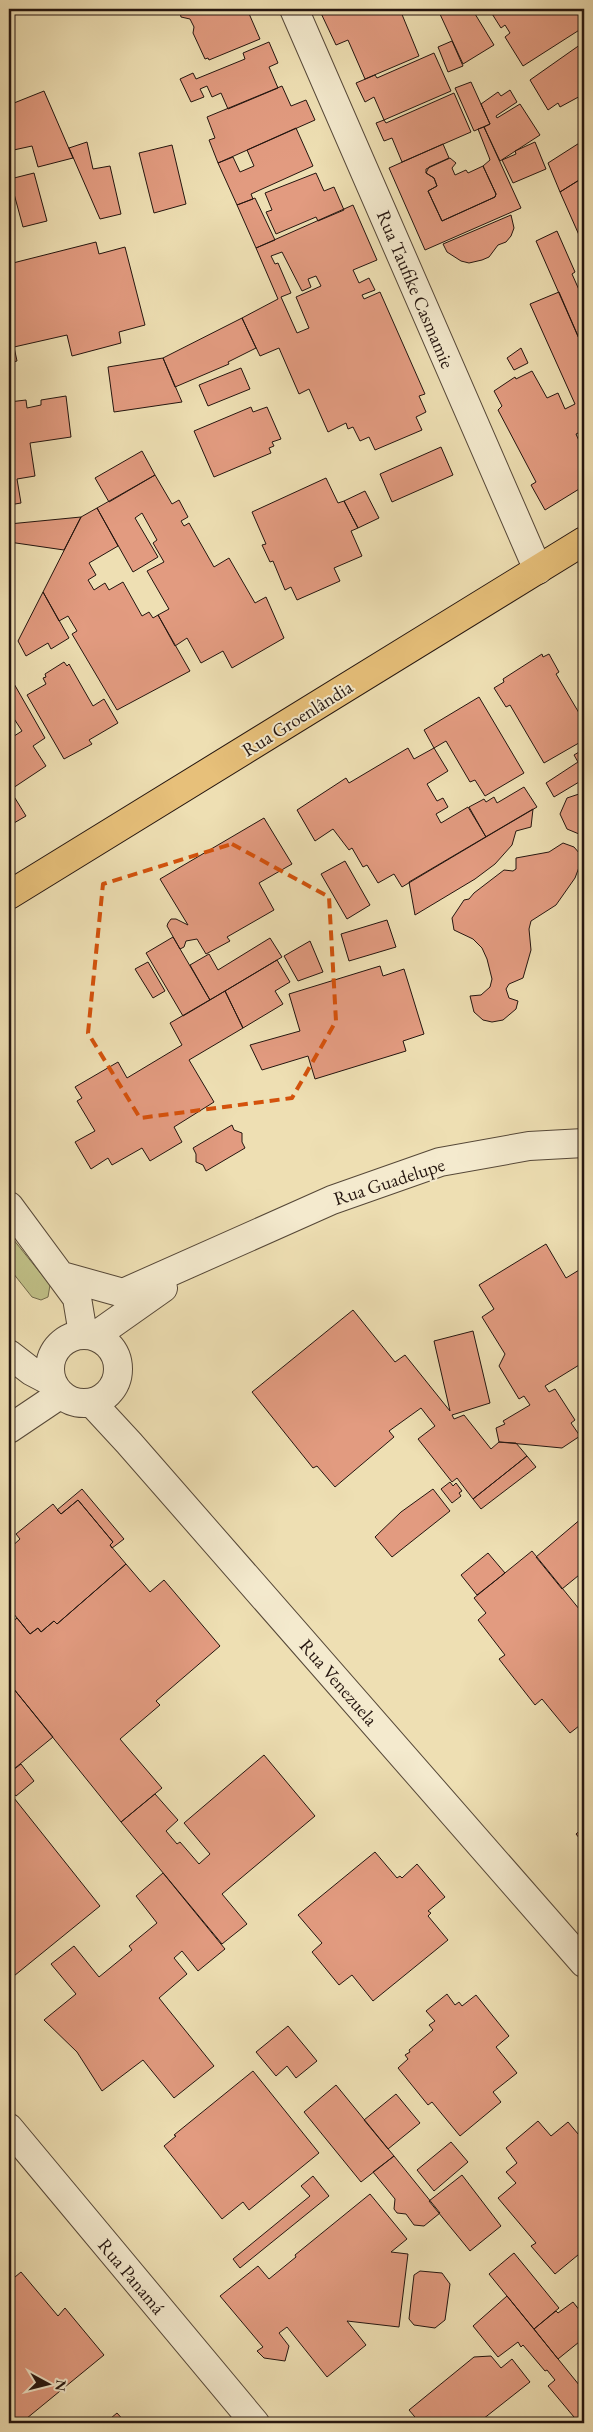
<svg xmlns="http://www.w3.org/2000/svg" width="593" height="2432" font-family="'EB Garamond',serif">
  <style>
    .green { fill: #c0c087; stroke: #726a4b }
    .building { fill: #e29b80; stroke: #24150f; fill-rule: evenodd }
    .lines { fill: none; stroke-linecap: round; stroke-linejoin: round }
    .minor-casing { stroke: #564838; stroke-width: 30 }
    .major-casing { stroke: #24150f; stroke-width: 30 }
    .minor { stroke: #f4eace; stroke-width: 28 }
    .major { stroke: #e7c07a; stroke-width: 28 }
    .marked { fill: none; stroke: #d4520c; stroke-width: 4; stroke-dasharray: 10 6; stroke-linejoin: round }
    .labels { text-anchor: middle; stroke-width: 4; stroke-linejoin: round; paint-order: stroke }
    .street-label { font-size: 19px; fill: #24150f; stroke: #f4eace }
  </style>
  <rect width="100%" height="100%" fill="#eedfb3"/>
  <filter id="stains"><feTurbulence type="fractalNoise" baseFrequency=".004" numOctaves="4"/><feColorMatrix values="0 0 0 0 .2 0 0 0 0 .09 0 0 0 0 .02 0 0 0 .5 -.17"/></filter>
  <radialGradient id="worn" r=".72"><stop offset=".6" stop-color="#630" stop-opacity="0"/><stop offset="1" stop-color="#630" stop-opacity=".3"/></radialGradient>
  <path class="green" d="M9,1234L50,1285L48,1297L41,1300L32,1297L9,1268Z"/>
  <path class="building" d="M179,9H247L260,39L209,60L208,58L205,59L193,33L194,27L190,19L181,17Z
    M319,9H329L331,14L335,11L334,9H407L401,12L419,56L365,79L348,40L336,45Z
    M445,9H472L494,45L463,64L439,12Z
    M489,9H584V27L523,66L505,37L510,33L505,25L501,28Z
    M452,41L463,66L448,72L438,47Z
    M269,42L278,63L269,67L278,88L228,109L221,93L212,97L207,86L200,89L204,97L191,102L180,79L193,73L196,79L245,59L243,53Z
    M584,42V94L560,107L558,103L548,110L530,80Z
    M434,53L451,91L384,120L374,97L365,102L356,83L375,75L377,78Z
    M471,82L490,124L474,131L455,88Z
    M282,86L291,106L306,100L315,120L218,163L209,140L215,138L207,117Z
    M510,90L517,102L496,116L497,118L520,104L540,135L500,161L484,127L490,124L481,104L498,92L501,96Z
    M44,91L73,158L38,167L32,146L9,151V105Z
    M454,93L471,132L402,162L392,138L384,141L376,123L384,120L386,123Z
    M484,127L521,208L425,250L389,168L443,144L449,158L429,167L426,173L434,178L437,186L428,191L442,221L495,197L496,194L483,166L490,160L489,157L478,129Z
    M296,128L313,166L251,194L253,199L237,205L218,163L233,157L240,172L254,166L247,150Z
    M584,140V177L560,192L548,163Z
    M87,142L93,169L110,166L121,214L100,219L69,148Z
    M535,142L546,169L513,183L502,160L516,154L515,151Z
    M172,145L186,204L154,213L139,153Z
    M450,158L456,163L452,168L455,175L466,170L468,173L483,166L496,194L495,197L442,221L428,191L437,186L434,178L426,173V169Z
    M34,173L47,221L23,227L10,179Z
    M316,173L324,191L334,187L344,210L318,221L316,217L276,234L266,212L272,210L265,193Z
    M584,177V232L579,235L560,192Z
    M255,198L275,240L256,248L237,205Z
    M353,205L377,260L353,270L359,283L369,278L375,290L362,295L364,299L380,292L425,394L419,396L426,412L416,417L422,430L375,450L369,437L360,441L353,427L348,429L346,423L328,432L309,389L299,394L279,348L260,356L242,318L278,299L256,248ZM282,252L302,291L311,287L308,279L316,276L321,286L296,297L309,328L297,333L281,297L291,293L278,263L275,264L271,256Z
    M511,215L514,228L511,236L506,242L498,245L489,257L482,260L469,263L461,261L447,252L443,244Z
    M557,231L575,272L572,274L580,292L584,290V350L536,241Z
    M96,242L99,254L125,247L145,325L119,332L121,343L72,356L67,335L14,347L17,361L9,363V264Z
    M559,292L584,350V442L580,432L576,434L584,452V472L582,473L584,486L545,510L531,485L536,482L498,410L502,406L494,391L515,377L516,379L532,371L547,398L558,393L565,409L575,404L530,304Z
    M242,318L256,348L228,362L229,364L175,387L163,358Z
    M521,348L528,363L514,370L507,358Z
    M163,358L182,402L114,412L108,367Z
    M241,368L250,389L208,406L199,385Z
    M66,396L71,437L30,443L35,476L17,479L21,503L9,505V402L26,400L27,408L41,405V400Z
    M251,407L253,412L267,407L281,439L272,442L274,446L269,448L271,453L214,477L194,431Z
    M441,447L453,475L392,502L380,474Z
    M142,451L155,475L109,502L95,478Z
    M155,475L172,504L179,500L188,517L181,521L184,526L189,523L214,567L229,558L255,603L266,597L284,638L232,668L223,651L201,663L187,638L175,646L158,615L169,609L147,571L164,562L153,543L157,540L142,513L135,518L158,557L133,572L97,508Z
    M326,478L338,503L344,501L358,528L351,531L362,556L334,568L340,581L297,600L291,587L285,590L273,561L270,562L262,545L266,544L252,512Z
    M365,491L379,518L358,528L344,501Z
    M97,508L118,546L89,563L96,575L88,580L94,590L105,583L109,590L123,582L142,616L149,612L153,618L158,615L190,671L117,710L72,634L77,631L68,616L59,621L43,592L81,517Z
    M81,517L64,550L9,542V524Z
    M9,575L14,576L9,625Z
    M43,592L69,638L51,649L48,643L26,656L18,641Z
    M542,654L543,657L549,654L559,672L556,674L582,718L584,717V740L544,763L510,705L506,707L494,688L504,682L503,679Z
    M64,662L67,666L69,664L93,706L104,699L118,723L89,740L92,744L64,759L27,695L46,684L43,678L46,677L45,674Z
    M9,675L45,738L33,746L46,766L10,790L26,816L14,823L9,816V734L11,738L22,731L11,714L9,715Z
    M479,697L524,773L485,796L475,780L470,782L446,741L434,748L424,730Z
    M408,748L414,759L434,748L448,771L427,784L437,801L443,798L448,807L436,814L441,823L468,807L486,837L402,887L394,874L378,883L367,865L363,867L352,848L349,850L333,829L315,841L297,810L346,778L349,783Z
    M584,749V779L554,797L546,783L578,762L574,755Z
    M524,787L537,807L486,837L469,807L484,799L486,802L494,797L497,803Z
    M582,793H584V834H579L567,829L560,814L567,798Z
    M533,809L531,827L516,831L512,845L495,864L475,879L415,915L409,882Z
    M264,818L292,864L259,883L274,910L227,937L230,941L206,954L197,939L186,941L184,947L180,949L167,926L168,923L171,919H176L188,925L160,879Z
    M563,843L574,847L580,854L581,862L575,878L556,905L531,921L529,929L531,950L523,978L509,984L506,989L509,998L518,1001L516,1009L503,1020L492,1022L483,1020L474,1012L470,996L481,995L490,987L492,979L487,959L482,948L473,939L454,930L452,918L464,900L469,899L474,893L504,870L513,871L516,869V858L549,852Z
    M345,861L370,905L347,919L321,874Z
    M387,920L396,947L349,961L341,934Z
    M173,937L210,1000L183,1016L146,953Z
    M270,938L282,957L210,1000L190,965L209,954L218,970Z
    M310,941L323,972L298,981L284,956Z
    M277,960L290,982L275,991L283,1004L243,1028L225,991Z
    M148,962L165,991L153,998L135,969Z
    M380,966L383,976L404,969L424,1034L403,1041L406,1051L315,1079L308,1056L262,1070L250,1045L300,1031L289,994Z
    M225,991L243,1028L189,1060L214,1102L174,1127L182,1142L150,1161L142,1148L112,1165L108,1158L91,1169L75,1142L95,1131L77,1101L82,1098L75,1087L118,1062L127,1078L182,1045L170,1023Z
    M232,1125L234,1130L242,1133V1142L245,1148L206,1171L203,1165L196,1162V1154L193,1148Z
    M546,1244L566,1278L584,1267V1362L545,1386L549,1392L555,1389L575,1420L571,1423L580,1436L562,1448L499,1442L496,1428L505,1424L503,1421L530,1405L524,1396L519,1399L499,1366L505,1354L482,1317L494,1309L479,1285Z
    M353,1310L395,1362L405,1355L450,1411L434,1341L473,1331L490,1403L452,1415L454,1419L464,1415L491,1449L499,1442L516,1443L527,1456L473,1499L457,1478L452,1482L418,1439L435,1426L421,1408L389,1431L394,1437L335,1487L317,1466L313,1468L252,1392Z
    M527,1456L536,1467L481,1509L473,1499Z
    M450,1482L453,1486L456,1483L462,1491L459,1493L461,1496L452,1503L441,1489Z
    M82,1489L124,1539L112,1548L110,1545L113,1542L78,1500L61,1514L57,1510Z
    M433,1489L450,1511L392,1557L375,1537L401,1512Z
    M78,1500L113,1542L110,1545L126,1564L57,1624L54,1621L41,1632L38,1628L30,1634L9,1608V1549L20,1539L16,1534L53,1504L61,1514Z
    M582,1518L584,1521V1571L562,1589L536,1557Z
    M532,1551L584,1615V1732L579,1726L570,1733L542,1699L535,1705L499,1659L505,1655L478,1620L486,1613L474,1598Z
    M488,1553L505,1573L477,1595L461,1575Z
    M126,1564L150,1592L164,1580L220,1646L156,1701L160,1705L120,1739L162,1788L121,1822L9,1683V1625L17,1618L30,1634L38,1628L41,1632L54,1621L57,1624Z
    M13,1688L53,1737L9,1773V1692Z
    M264,1755L315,1816L222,1894L247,1924L222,1944L121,1822L155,1794L178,1820L166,1831L177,1844L180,1842L199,1864L210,1854L184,1823Z
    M21,1764L34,1781L16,1796L9,1788V1773Z
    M10,1793L100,1906L9,1980V1794Z
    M584,1827V1844L576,1834Z
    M375,1852L397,1878L400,1876L402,1878L417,1864L445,1897L428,1911L431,1913L428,1916L448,1940L373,2001L352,1975L339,1985L312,1952L322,1943L298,1915Z
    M163,1873L225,1949L198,1971L182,1951L174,1958L187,1974L159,1998L214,2066L174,2098L143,2060L102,2091L77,2052L44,2020L76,1994L51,1964L74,1946L99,1977L132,1950L129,1946L157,1923L136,1896Z
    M447,1994L455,2005L459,2002L462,2006L476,1995L509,2036L496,2047L517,2073L493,2092L501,2102L460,2136L432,2102L428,2105L398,2068L408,2059L405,2055L410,2052L409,2050L433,2030L429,2025L435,2021L426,2011Z
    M288,2026L317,2061L296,2078L287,2066L276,2076L256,2052Z
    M253,2071L319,2153L249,2210L243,2202L222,2219L164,2146L176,2136L174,2135Z
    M336,2085L394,2156L361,2182L304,2112Z
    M396,2094L420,2123L388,2149L364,2120Z
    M538,2121L551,2136L568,2122L584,2141V2250L555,2274L531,2246L536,2243L498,2198L516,2183L506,2172L517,2163L506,2148Z
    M451,2142L468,2162L434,2191L417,2170Z
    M394,2156L440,2213L424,2226L414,2225L406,2214L397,2213L394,2209L395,2199L373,2172Z
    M462,2175L501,2226L470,2251L429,2201Z
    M313,2176L329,2196L240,2268L233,2259L310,2196L301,2186Z
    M370,2194L407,2239L391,2252L408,2254L399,2327L347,2321L366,2345L327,2377L287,2327L279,2333L289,2346L285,2361L264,2358L257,2351L263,2347L220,2296L258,2266L269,2279L296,2257L295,2255Z
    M514,2253L559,2308L534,2329L489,2274Z
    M420,2271L442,2273L450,2284L445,2320L435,2328L414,2325L409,2319L414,2275Z
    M21,2272L58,2316L65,2308L104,2355L21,2423H9V2282Z
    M507,2296L584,2391L583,2423H579L548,2386L555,2380L547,2370L545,2371L523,2345L521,2347L518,2342L498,2357L473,2326Z
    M573,2302L584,2316V2338L558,2359L534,2329L556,2311L558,2313Z
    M491,2356L501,2368L512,2359L530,2382L478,2423H420L409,2410L474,2357Z
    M117,2413L126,2423H105Z
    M532,2419H540L543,2423H526Z"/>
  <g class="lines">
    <g class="minor-casing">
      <path id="minor" d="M294,9L538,570
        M9,1206L77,1298L83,1334
        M62,1276L123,1293L332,1200L440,1162L529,1146L584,1143
        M50 1369a34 34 0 1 1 68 0a34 34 0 1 1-68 0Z
        M95,1336L163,1288
        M9,1354L31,1371L52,1382
        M92,1403L129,1443L584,1963
        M9,1429L61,1394
        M9,2128L255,2423"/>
    </g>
    <g class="major-casing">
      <path id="major" d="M9,895L584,541"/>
    </g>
    <use href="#minor" class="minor"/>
    <use href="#major" class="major"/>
  </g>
  <path class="marked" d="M232,844L329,897L336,1021L292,1098L140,1118L88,1033L103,884Z"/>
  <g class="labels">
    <g class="street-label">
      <text transform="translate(416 289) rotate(67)" y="7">Rua Taufike Casmamie</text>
      <text transform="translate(297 718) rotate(-32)" y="7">Rua Groenlândia</text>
      <text transform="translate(389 1181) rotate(-18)" y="7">Rua Guadelupe</text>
      <text transform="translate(339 1682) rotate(49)" y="7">Rua Venezuela</text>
      <text transform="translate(132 2276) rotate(50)" y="7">Rua Panamá</text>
    </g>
  </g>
  <rect width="593" height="2432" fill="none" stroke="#eedfb3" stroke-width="30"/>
  <rect x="10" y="10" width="573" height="2412" fill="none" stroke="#24150f" stroke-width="2.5"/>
  <rect x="15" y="15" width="563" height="2402" fill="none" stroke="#24150f"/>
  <g transform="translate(48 2384) rotate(97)" stroke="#f4eace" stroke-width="4" paint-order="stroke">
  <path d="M0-4L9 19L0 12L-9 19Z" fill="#24150f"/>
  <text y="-8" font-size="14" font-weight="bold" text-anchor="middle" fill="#24150f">N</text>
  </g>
  <rect width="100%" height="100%" filter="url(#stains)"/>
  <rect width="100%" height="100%" fill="url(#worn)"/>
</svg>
